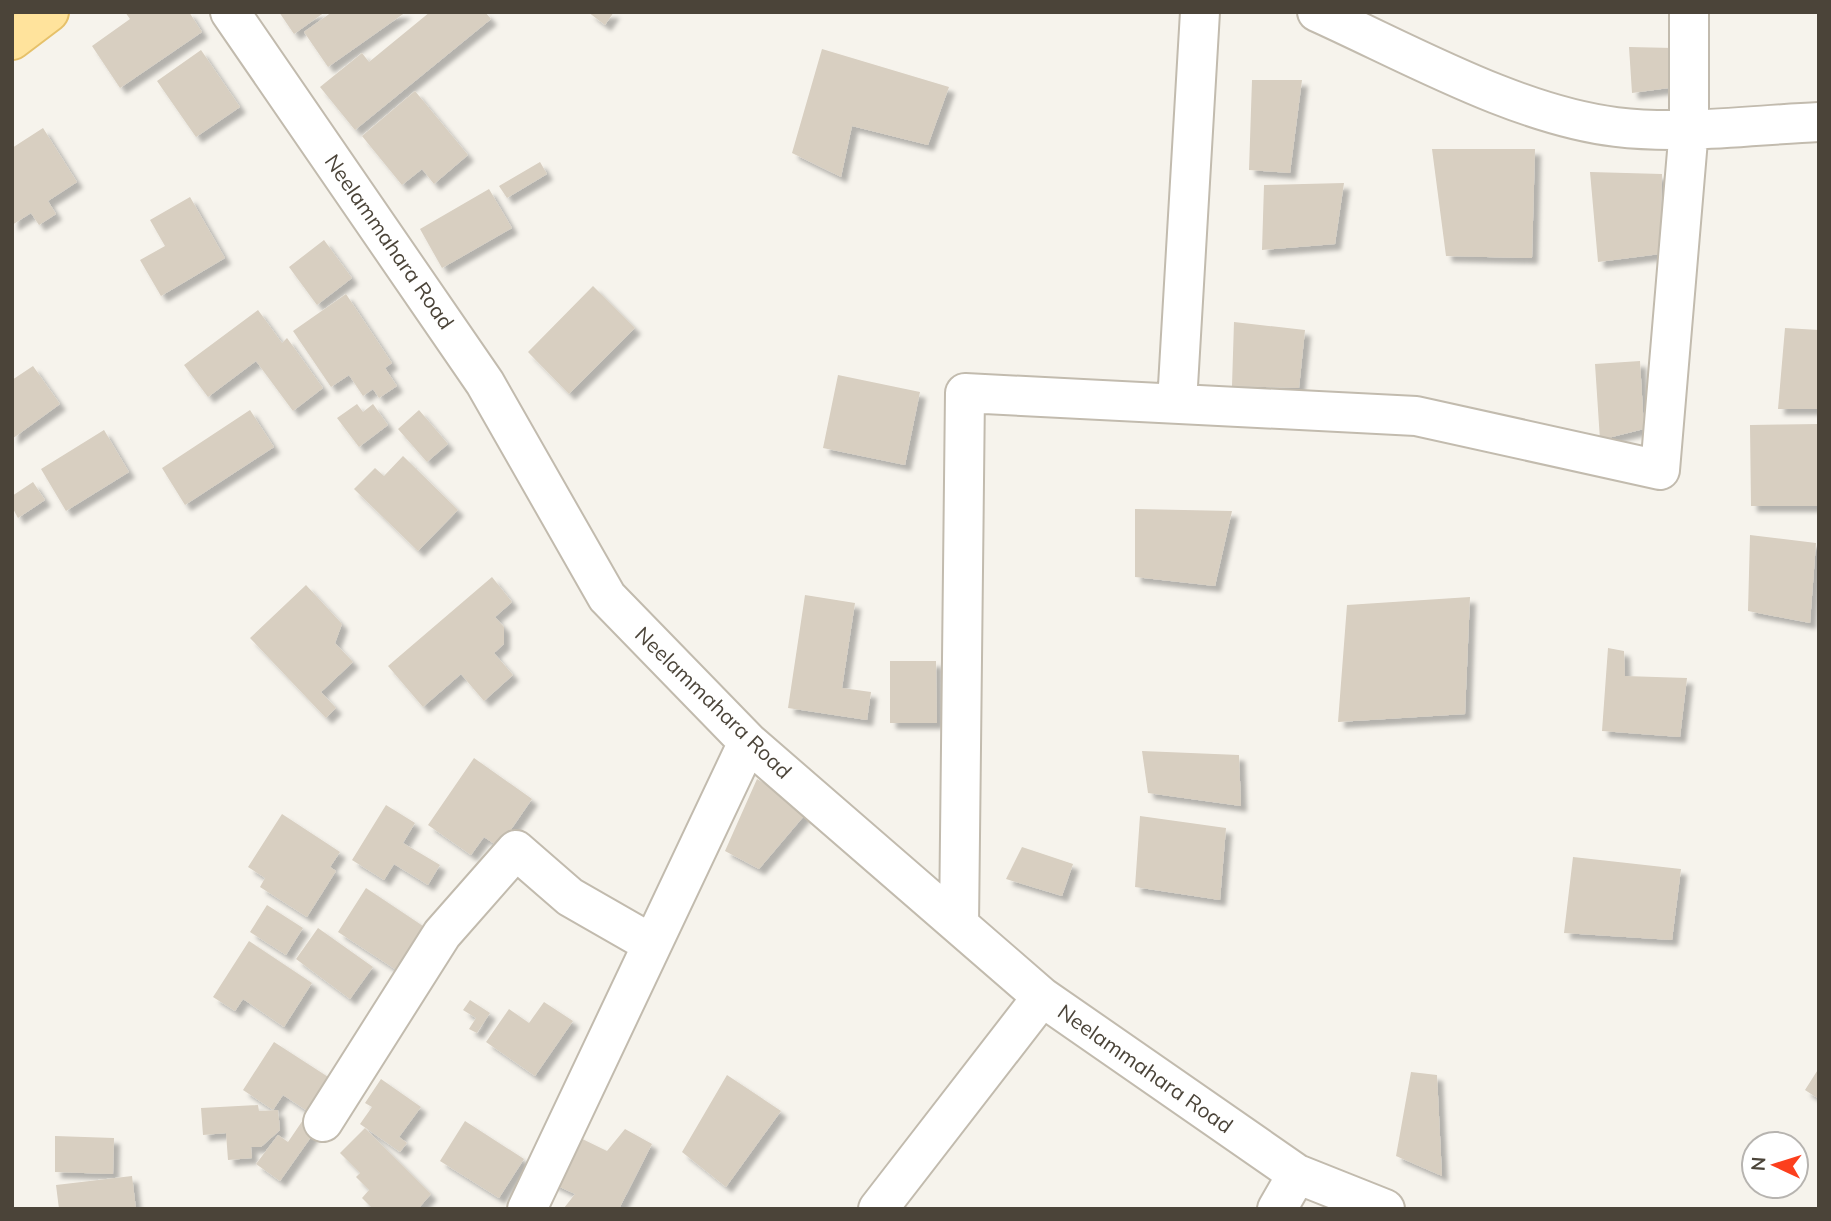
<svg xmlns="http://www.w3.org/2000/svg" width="1831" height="1221" font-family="Mulish,sans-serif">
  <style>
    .building { fill: #d8cfc1; filter: url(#shadow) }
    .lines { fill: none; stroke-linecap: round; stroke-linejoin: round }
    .minor-casing { stroke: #c2bbae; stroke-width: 42 }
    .major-casing { stroke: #e6c16a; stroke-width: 42 }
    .minor { stroke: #fff; stroke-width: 38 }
    .major { stroke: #ffe39c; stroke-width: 38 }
    .labels { text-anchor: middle; stroke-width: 6; stroke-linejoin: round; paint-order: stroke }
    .street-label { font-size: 21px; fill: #4b4439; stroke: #fff }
  </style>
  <defs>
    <filter id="shadow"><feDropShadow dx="6" dy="6" stdDeviation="2" flood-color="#0004"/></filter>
  </defs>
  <rect width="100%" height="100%" fill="#f6f3ec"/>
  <path class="building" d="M125,12H189L202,32L120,88L92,46L130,19Z
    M279,12H325L294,34Z
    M332,12H406L328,67L304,32Z
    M430,12H485L491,19L355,130L320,87L362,53L369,62Z
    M588,12H614L605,25Z
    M1629,47L1674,48L1676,87L1632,93Z
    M822,49L949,87L928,145L852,126L841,177L792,153Z
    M201,50L240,107L196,137L157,81Z
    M1252,80H1302L1290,173L1249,170Z
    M415,91L468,155L434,184L422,169L402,185L362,136Z
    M43,128L77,182L48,201L56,214L39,225L31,213L12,225V148Z
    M1432,149H1535L1532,258L1446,256Z
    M540,162L547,174L507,198L499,186Z
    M1590,172L1662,174L1660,254L1598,262Z
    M1344,183L1335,244L1262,250L1264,185Z
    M489,189L512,228L442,268L420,229Z
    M190,197L225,258L161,296L140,260L165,246L150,220Z
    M324,240L352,278L317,305L289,267Z
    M593,286L635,328L569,394L528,352Z
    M346,294L392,363L385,368L397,386L379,398L373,389L363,396L349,375L331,387L293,331Z
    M258,310L282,343L287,338L323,388L293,411L256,361L208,397L184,365Z
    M1234,322L1305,330L1299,388L1232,386Z
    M1785,328L1819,330V409H1778Z
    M1640,361L1644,429L1600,440L1595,364Z
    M33,366L60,404L12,439V380Z
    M838,375L920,392L905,465L823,448Z
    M357,404L363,412L373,404L388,425L359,447L337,418Z
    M250,410L274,447L185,505L162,468Z
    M419,410L448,444L427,462L398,429Z
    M1819,424V506H1751L1750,425Z
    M104,430L129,472L66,511L41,469Z
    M403,456L458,510L418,551L354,489L375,468L384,476Z
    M33,482L45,500L18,518L12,507V496Z
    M1135,509L1232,511L1215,586L1135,577Z
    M1750,535L1816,543L1810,623L1748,611Z
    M492,577L512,602L495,617L504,627V644L494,653L513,675L484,701L461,674L423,707L388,666Z
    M306,585L342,624L335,643L353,662L321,692L336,708L326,718L250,638Z
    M805,595L855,603L842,688L871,692L867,720L788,708Z
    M1470,597L1465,714L1338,722L1347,605Z
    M1608,648L1624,651L1625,676L1687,678L1680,737L1602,731Z
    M890,661H936L937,723H890Z
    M1142,751L1239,755L1241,806L1148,793Z
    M474,758L532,799L499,847L484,837L471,855L428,825Z
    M757,779L809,810L759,869L725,851Z
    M386,805L415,823L403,843L440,865L428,885L394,864L384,880L352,860Z
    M282,814L340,852L330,867L336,871L307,917L260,887L265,878L248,867Z
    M1140,816L1226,828L1220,900L1135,887Z
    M1022,847L1073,864L1062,896L1006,879Z
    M1573,857L1681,869L1672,940L1564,933Z
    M366,888L432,932L404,975L338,932Z
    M267,905L303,928L286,955L250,932Z
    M318,928L373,967L350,999L296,959Z
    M249,941L312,983L284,1027L243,999L235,1011L213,997Z
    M470,1000L490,1013L477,1033L469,1029L476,1018L463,1010Z
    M544,1002L573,1021L535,1076L486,1042L509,1009L529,1023Z
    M274,1042L339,1084L318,1118L283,1095L273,1110L243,1090Z
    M1819,1068V1099L1805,1090Z
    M1411,1072L1437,1075L1442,1176L1396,1156Z
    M727,1075L781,1111L726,1187L682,1152Z
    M381,1079L421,1107L399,1137L407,1143L400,1152L360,1124L372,1107L365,1103Z
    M258,1105L259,1111L278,1110L280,1130L261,1147H251L252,1158L228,1160L226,1133L203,1135L201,1108Z
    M303,1120L316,1130L280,1181L256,1164L278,1135L288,1142Z
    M465,1121L524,1159L499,1198L440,1161Z
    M365,1128L431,1194L418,1209H373L362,1198L369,1190L356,1177L360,1173L340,1153Z
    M625,1129L652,1144L619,1209L564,1208L575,1194L551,1183L572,1134L607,1151Z
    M55,1136L114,1138L113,1174L55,1172Z
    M132,1176L136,1209H59L56,1185Z"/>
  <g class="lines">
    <g class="minor-casing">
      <path id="minor" d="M230,12L485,383L607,597L748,742L1042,997L1297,1174L1385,1209
        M1317,12C1408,53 1517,115 1616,127C1682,135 1752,125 1819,122
        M1177,403L1200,12
        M959,925L965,393L1416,416L1660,470L1689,128V12
        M323,1122L442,934L516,850L570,897L652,944
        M527,1209L748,742
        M878,1209L1042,997
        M1277,1209L1297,1174"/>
    </g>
    <g class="major-casing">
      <path id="major" d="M12,40L49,12"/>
    </g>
    <use href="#minor" class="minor"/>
    <use href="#major" class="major"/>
  </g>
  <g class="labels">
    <g class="street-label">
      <text transform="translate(389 242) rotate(55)" y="7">Neelammahara Road</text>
      <text transform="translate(713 703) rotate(44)" y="7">Neelammahara Road</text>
      <text transform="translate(1145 1069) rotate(35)" y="7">Neelammahara Road</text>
    </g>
  </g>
  <rect width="1831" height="1221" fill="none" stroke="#4b4439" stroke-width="28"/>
  <g transform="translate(1775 1165) rotate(274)"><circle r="33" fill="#ffffff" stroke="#b7b4b0" stroke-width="2"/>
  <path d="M0-5L12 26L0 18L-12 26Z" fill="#fc3f1d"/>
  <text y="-10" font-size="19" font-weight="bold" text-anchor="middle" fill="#4b4439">N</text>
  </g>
</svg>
